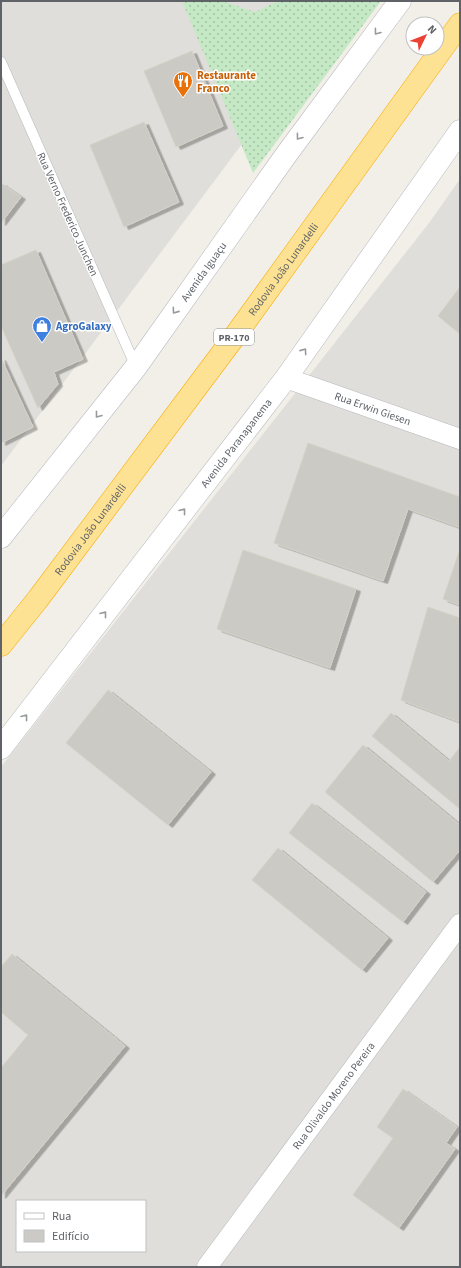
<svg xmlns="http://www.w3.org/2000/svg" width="461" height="1268" font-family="'Source Sans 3',sans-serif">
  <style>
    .industrial { fill: #e0deda; fill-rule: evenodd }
    .grass { fill: url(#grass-dots) }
    .building { fill: #cccac5; stroke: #d6d1c6; filter: url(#shadow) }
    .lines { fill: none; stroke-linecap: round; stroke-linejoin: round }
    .lane-casing { stroke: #b5b8bc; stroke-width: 11 }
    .street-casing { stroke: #b5b8bc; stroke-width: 21 }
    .secondary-casing { stroke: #b6babf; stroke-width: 23 }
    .highway-casing { stroke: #f9ab00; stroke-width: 23 }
    .lane { stroke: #fff; stroke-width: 10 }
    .street { stroke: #fff; stroke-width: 20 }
    .secondary { stroke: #fff; stroke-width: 22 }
    .highway { stroke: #fde293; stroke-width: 22 }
    .oneway { stroke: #979a9d }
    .labels { text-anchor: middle; stroke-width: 3; stroke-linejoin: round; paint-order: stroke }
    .shield { fill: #fff; stroke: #8f9295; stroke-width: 1 }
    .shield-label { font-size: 10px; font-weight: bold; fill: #5f6368 }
    .food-label { font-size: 11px; font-weight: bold; fill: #c56008; stroke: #fff; text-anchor: start }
    .street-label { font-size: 11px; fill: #5f6368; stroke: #fff }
    .shop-label { font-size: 11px; font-weight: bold; fill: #366cbe; stroke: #fff; text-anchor: start }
  </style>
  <defs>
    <pattern id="grass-dots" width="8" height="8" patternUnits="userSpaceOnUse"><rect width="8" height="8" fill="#c5e8c5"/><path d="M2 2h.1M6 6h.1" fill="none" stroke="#a3c0a4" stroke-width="1.8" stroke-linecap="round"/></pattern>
    <filter id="shadow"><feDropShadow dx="4.5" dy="2.5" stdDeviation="0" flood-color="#0004"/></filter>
  </defs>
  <rect width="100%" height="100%" fill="#f1efe8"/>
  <path class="industrial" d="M1,1H349L1,466Z
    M460,179V1267H1V767L429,223ZM17,1201H145V1251H17Z"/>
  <path class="grass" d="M182,1H225V2L255,12L278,1H381L253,173Z"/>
  <path class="building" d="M192,51L223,126L176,147L144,71Z
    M144,122L179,202L124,227L90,145Z
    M1,183L21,197L1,223Z
    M36,250L83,359L54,372L58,384L38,408L1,326V265Z
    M460,287V334L438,316Z
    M1,358L33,427L1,443Z
    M308,443L460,497V522L459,527L408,509L383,581L274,543Z
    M460,549V605L443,599Z
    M243,550L356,589L330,668L217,629Z
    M428,607L460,618V722L401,700Z
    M108,690L211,772L168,825L66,743Z
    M391,713L449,761L460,747V809L372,736Z
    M363,745L460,825V850L433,882L325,792Z
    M312,803L426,892L403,922L289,833Z
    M278,848L388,938L362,970L252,880Z
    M12,954L125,1046L1,1196V1068L28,1035L1,1012V967Z
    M403,1089L457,1127L446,1143L455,1149L399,1228L353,1195L393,1138L377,1127Z"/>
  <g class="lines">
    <g class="lane-casing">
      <path id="lane" d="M1,62L136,367"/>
    </g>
    <g class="street-casing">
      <g id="street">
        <path id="s1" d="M286,378L460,439"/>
        <path id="s2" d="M207,1267L460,924"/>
      </g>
    </g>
    <g class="secondary-casing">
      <g id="secondary">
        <path id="s3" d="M1,537L136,367L286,155L400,1"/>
        <path id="s4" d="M1,748L286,378L460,131"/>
      </g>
    </g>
    <g class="highway-casing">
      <g id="highway">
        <path id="s5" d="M1,645L38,599L232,340L460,24"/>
      </g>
    </g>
    <use href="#lane" class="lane"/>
    <use href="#street" class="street"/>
    <use href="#secondary" class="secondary"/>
    <use href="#highway" class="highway"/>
  </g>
  <defs><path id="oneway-chevron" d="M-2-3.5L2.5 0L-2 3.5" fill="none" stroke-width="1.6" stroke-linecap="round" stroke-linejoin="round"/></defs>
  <g class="oneway">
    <use href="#oneway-chevron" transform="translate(377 32) rotate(127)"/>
    <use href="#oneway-chevron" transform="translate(299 137) rotate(127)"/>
    <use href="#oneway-chevron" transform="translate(175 311) rotate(125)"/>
    <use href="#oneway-chevron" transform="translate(304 351) rotate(-55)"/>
    <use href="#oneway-chevron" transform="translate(98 415) rotate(128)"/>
    <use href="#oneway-chevron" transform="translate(183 511) rotate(-52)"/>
    <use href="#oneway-chevron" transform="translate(104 614) rotate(-52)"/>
    <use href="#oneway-chevron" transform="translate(25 717) rotate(-52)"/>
  </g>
  <defs>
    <g id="restaurant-pin" transform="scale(1)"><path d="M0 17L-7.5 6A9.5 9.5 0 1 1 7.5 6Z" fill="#e8710a" stroke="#fff"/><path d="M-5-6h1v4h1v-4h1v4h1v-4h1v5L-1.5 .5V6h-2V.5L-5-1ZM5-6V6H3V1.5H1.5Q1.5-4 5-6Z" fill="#fff"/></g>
    <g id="shop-pin" transform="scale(1)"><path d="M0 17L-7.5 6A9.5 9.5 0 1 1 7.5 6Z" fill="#3f7fe0" stroke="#fff"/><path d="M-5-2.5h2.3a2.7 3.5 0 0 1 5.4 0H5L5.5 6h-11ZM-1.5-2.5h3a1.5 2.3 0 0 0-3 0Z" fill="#fff"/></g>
  </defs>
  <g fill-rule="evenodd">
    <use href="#restaurant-pin" x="183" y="81"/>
    <use href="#shop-pin" x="42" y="326"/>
  </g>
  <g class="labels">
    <rect class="shield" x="214" y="329" width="40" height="16" rx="3"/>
    <g class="shield-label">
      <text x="234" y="341">PR-170</text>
    </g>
    <g class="food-label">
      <text x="197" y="79">Restaurante<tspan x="197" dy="13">Franco</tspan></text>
    </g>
    <g class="street-label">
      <text transform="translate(68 214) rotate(66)" y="4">Rua Verno Frederico Junchen</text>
      <text dy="4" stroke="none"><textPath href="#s5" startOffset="470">Rodovia João Lunardelli</textPath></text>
      <text dy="4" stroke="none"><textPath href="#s3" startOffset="334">Avenida Iguaçu</textPath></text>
      <text dy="4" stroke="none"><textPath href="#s1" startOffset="92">Rua Erwin Giesen</textPath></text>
      <text dy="4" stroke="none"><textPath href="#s4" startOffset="385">Avenida Paranapanema</textPath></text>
      <text dy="4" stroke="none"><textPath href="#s5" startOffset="146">Rodovia João Lunardelli</textPath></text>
      <text dy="4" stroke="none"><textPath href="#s2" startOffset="213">Rua Olivaldo Moreno Pereira</textPath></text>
    </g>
    <g class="shop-label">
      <text x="56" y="330">AgroGalaxy</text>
    </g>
  </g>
  <rect width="461" height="1268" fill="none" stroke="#5f6368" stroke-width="4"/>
  <rect x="16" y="1200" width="130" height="52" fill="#ffffff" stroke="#bfc1c3"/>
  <rect x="24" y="1213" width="20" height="6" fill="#ffffff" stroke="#bfc1c3"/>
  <text x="52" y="1220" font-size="12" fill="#5f6368">Rua</text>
  <rect x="24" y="1230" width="20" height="12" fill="#cccac5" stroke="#bfc1c3"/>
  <text x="52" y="1240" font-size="12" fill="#5f6368">Edifício</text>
  <g transform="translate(425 36) rotate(47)"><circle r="19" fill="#ffffff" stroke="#bfc1c3"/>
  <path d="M0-3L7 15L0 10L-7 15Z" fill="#ea4335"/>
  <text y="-6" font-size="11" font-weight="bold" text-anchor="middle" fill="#5f6368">N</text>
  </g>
</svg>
